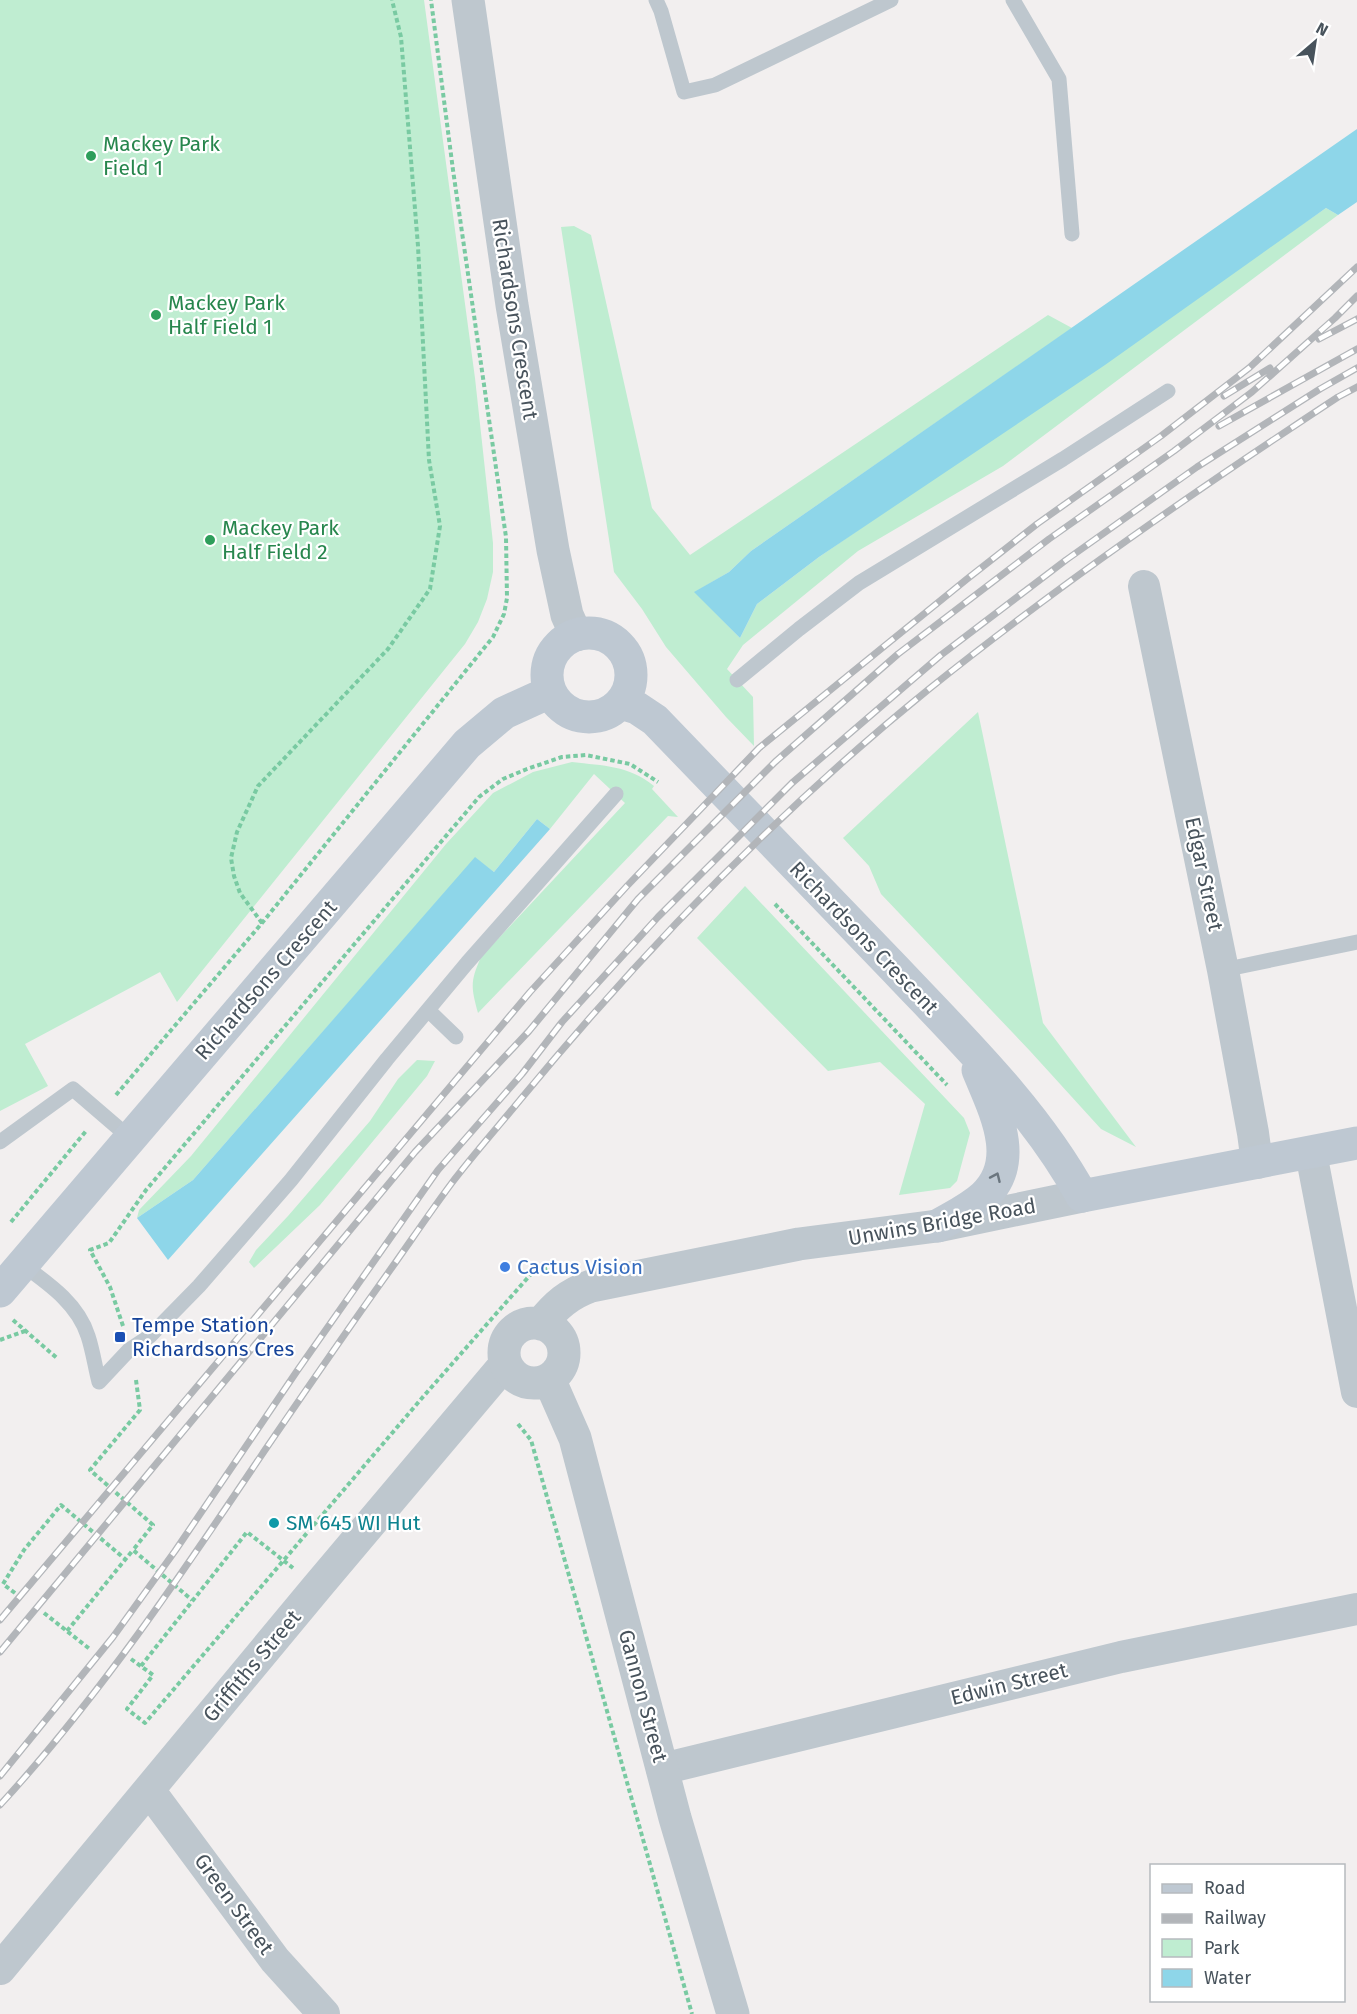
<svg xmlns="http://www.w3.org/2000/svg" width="1357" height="2014" font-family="'Fira Sans',sans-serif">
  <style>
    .green { fill: #bfedd1 }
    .water { fill: #8ed6e9 }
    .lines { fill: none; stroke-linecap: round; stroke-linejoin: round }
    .path { stroke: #79caa2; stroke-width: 4; stroke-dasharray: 4.5 3; stroke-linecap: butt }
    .service { stroke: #bec7ce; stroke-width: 15 }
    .minor { stroke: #bec7ce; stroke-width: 32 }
    .tertiary { stroke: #bec7ce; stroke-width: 33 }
    .secondary { stroke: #bec8d2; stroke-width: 33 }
    .rail-casing { stroke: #b2b5b9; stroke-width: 7 }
    .rail { stroke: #fff; stroke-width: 4.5; stroke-dasharray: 14; stroke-linecap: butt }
    .oneway { stroke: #6b767f }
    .leisure-dot { fill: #2e9e5b; stroke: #fff; stroke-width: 2 }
    .shop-dot { fill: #3f7fe0; stroke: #fff; stroke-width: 2 }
    .transit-dot { fill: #1a4fb4; stroke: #fff; stroke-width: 2 }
    .culture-dot { fill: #0f9aa8; stroke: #fff; stroke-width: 2 }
    .labels { text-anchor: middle; stroke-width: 4.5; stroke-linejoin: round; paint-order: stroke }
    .leisure-label { font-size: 21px; fill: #27864d; stroke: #fff; text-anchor: start }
    .street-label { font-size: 21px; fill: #48535c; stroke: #fff }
    .shop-label { font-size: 21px; fill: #366cbe; stroke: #fff; text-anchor: start }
    .transit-label { font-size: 21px; fill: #164399; stroke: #fff; text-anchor: start }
    .culture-label { font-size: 21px; fill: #0d838f; stroke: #fff; text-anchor: start }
  </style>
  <rect width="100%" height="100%" fill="#f2efef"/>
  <path class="green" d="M0,0H424L475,378L493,543V572L487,599L478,622L465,644L177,1002L160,972L25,1044L48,1086L0,1111Z
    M1326,208L1338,215L1003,466L858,551L743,645L727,669L753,697L754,746L726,717L666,647L642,609L614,572L561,227L574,226L591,235L652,508L690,555L1048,315L1072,328L751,551L729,572L695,592L740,638L757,604L819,557Z
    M978,712L1043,1023L1136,1147L1101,1129L1030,1051L881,894L869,866L843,838Z
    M572,762C604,766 628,765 654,786L652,789L678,817L668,816L478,1013C471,987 470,982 481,957L625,803L594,774L550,829L537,819L494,872L475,858L193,1180L137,1218L139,1210L191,1156L446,844L493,793L533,772Z
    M745,886L964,1118L970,1133L957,1181L950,1188L899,1195L925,1104L880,1062L828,1071L697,938Z
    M417,1060L435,1061L427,1076L320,1205L254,1268L249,1262L256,1250L288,1216L370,1121L398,1079Z"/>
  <path class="water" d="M1357,129V202L1338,215L1326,208L1105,365L819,557L757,604L740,638L694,592L729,572L751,551Z
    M537,819L550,829L168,1260L137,1218L193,1180L475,857L494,872Z"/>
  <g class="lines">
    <path class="path" d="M775,904L947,1085
      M262,923L240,893L234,876L231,858L237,832L258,786L388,649L430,589L440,526L429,460L418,246L401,37L392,0
      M116,1095L262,923L493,637L504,614L507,598L506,537L453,170L431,0
      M11,1222L86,1131
      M13,1320L58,1359
      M123,1326L110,1287L90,1250L109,1243L146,1190L479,797L503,779L527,769L562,757L586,755L630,764L658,782
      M0,1340L25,1331
      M136,1380L140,1410L90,1470L153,1525L133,1550L192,1600
      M518,1424L531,1440L692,2014
      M15,1593L3,1584L24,1550L61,1505L125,1559
      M44,1613L91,1650
      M67,1631L133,1550
      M131,1659L153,1675L127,1709L145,1723L422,1398L531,1274L549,1268
      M141,1666L247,1532L293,1568"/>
    <path class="service" d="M656,0L661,11L684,92L715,85L891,0
      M1013,0L1059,79L1072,234
      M737,680L799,629L859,583L1063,459L1168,391
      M1223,970L1357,942
      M428,1010L456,1037
      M0,1142L73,1089L130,1138
      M23,1265C49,1284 78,1304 88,1336C93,1351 95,1367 99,1382
      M99,1382L129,1350L150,1336L199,1286L291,1180L387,1059L467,963L616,794"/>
    <path class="minor" d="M1144,586L1223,970L1253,1133L1257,1163
      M1311,1153L1357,1392
      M662,1769L1121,1657L1357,1609
      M149,1790L275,1960L324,2014
      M0,1969L317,1587L505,1364"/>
    <path class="tertiary" d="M468,0L512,305L553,550L567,615L576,635
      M504 1353a30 30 0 1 1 60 0a30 30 0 1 1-60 0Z
      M541,1324C556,1305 569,1294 591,1286L799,1244L937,1226L1082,1196
      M549,1379L575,1438L675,1818L733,2014"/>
    <path class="secondary" d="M547 675a42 42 0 1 1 84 0a42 42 0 1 1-84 0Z
      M621,703L637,708L655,720C735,803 815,886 895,969C962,1040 1035,1110 1082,1196L1357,1143
      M937,1226C952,1217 970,1209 984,1196C1022,1161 994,1109 978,1070
      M0,1291L467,744L504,713L550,692"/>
    <g class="rail-casing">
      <path id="rail" d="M1319,339L1357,319
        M1224,396L1270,368
        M1219,426L1357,349
        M0,1620L530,992L627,886L759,748L967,579L1037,524L1161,436L1249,368L1357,267
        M0,1652L415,1152L529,1031L638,899L775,762L898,654L1049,539L1174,451L1252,392L1335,318L1357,296
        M0,1776L113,1637L175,1551L297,1371L438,1170L522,1074L562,1022L658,917L792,783L941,655L1066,560L1197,467L1320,389L1357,368
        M0,1805C100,1696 183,1572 265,1450C304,1393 343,1336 383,1280C406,1248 428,1215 451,1184C473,1155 497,1128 520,1100C643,951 779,810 929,689C1060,584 1198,489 1338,397L1357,387"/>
    </g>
    <use href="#rail" class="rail"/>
  </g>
  <defs><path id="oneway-chevron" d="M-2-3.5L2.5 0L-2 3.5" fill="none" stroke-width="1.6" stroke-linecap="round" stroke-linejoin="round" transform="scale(1.5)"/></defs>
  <use class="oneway" href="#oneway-chevron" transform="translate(996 1177) rotate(-66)"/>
  <g class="leisure-dot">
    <circle cx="91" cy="156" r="6"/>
    <circle cx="156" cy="315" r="6"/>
    <circle cx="210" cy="540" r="6"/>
  </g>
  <circle class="shop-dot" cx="505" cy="1267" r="6"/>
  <rect class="transit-dot" x="114" y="1331" width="12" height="12" rx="3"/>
  <circle class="culture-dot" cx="274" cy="1523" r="6"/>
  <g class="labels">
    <g class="leisure-label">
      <text x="103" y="151">Mackey Park<tspan x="103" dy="24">Field 1</tspan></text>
      <text x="168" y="310">Mackey Park<tspan x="168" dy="24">Half Field 1</tspan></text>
      <text x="222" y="535">Mackey Park<tspan x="222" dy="24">Half Field 2</tspan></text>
    </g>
    <g class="street-label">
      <text transform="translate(515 319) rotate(81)" y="7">Richardsons Crescent</text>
      <text transform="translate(1204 874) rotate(78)" y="7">Edgar Street</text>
      <text transform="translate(864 938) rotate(46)" y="7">Richardsons Crescent</text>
      <text transform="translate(266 980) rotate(-49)" y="7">Richardsons Crescent</text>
      <text transform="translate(942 1222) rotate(-10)" y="7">Unwins Bridge Road</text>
      <text transform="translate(252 1666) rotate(-50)" y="7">Griffiths Street</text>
      <text transform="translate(1009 1684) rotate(-14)" y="7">Edwin Street</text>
      <text transform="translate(643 1696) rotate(75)" y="7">Gannon Street</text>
      <text transform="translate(234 1904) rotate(54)" y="7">Green Street</text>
    </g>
    <g class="shop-label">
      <text x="517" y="1274">Cactus Vision</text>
    </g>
    <g class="transit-label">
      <text x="132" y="1332">Tempe Station,<tspan x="132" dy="24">Richardsons Cres</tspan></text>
    </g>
    <g class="culture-label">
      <text x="286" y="1530">SM 645 WI Hut</text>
    </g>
  </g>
  <rect x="1150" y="1864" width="195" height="138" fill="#ffffff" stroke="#b6babe" stroke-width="1.5"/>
  <rect x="1162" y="1884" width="30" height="9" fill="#bec8d2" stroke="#b6babe" stroke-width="1.5"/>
  <text x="1204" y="1894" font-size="18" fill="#48535c">Road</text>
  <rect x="1162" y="1914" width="30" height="9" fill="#b2b5b9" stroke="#b6babe" stroke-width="1.5"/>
  <text x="1204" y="1924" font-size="18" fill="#48535c">Railway</text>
  <rect x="1162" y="1939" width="30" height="18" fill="#bfedd1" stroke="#b6babe" stroke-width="1.5"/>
  <text x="1204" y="1954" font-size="18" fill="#48535c">Park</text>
  <rect x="1162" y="1969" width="30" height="18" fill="#8ed6e9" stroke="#b6babe" stroke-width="1.5"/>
  <text x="1204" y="1984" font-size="18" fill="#48535c">Water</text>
  <g transform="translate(1315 42) rotate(29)" stroke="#ffffff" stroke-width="4.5" paint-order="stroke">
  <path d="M0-4.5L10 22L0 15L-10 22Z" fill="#48535c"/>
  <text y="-9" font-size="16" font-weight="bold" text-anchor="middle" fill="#48535c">N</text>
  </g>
</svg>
